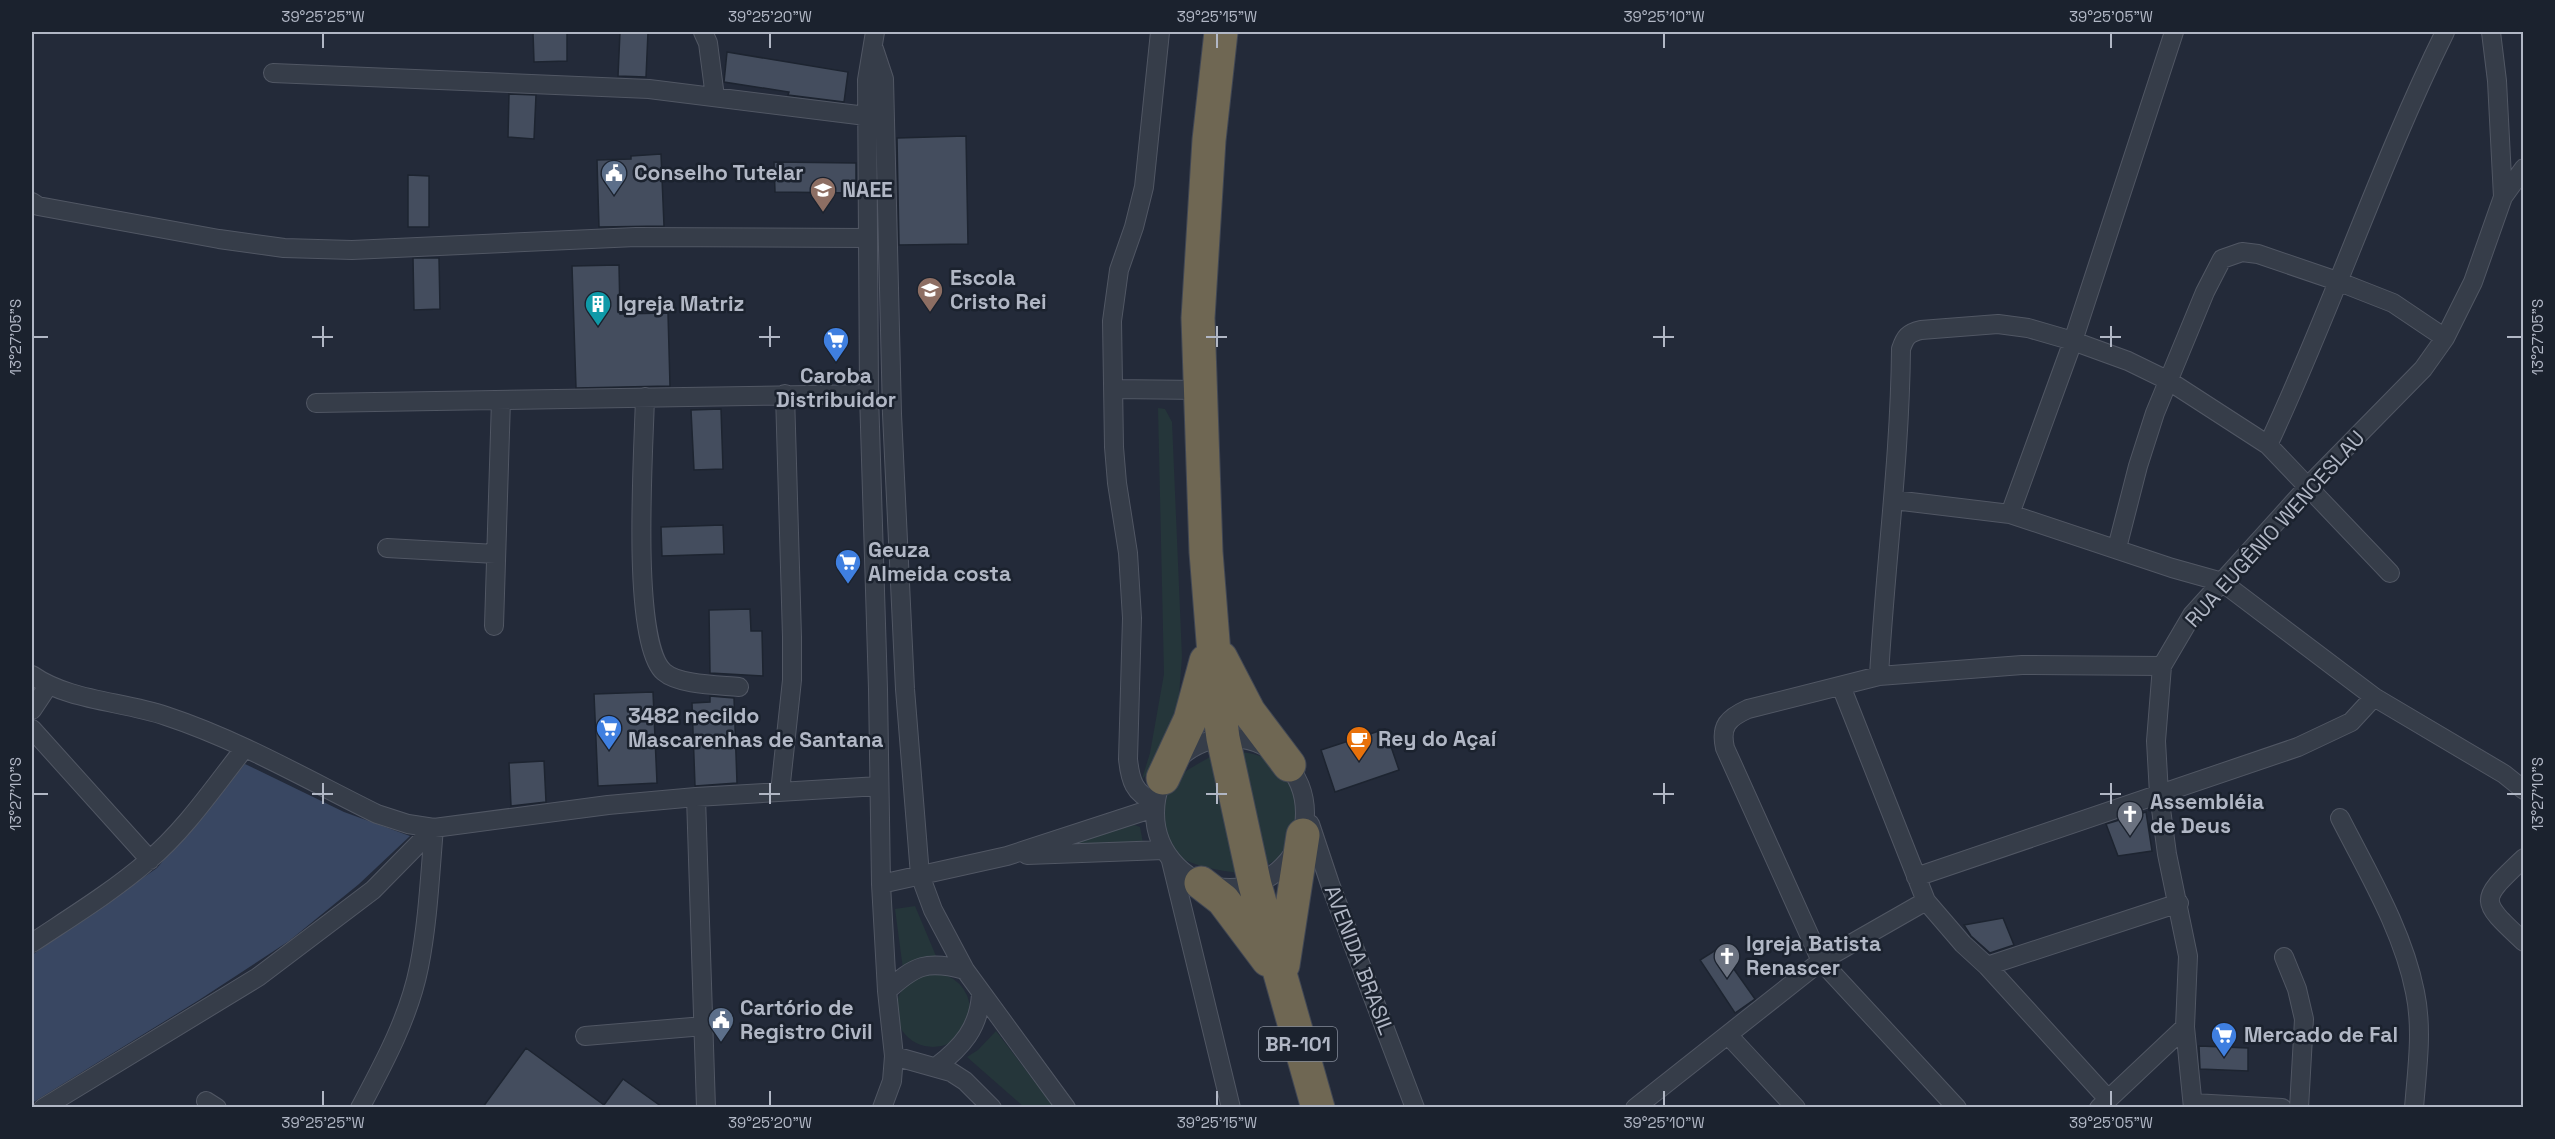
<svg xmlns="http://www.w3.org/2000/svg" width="2555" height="1139" font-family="'Space Grotesk',sans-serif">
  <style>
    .green { fill: #25363a }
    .water { fill: #394762 }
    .building { fill: #444d5e; stroke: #1d2430; stroke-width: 1.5 }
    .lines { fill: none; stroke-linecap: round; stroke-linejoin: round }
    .street-casing { stroke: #515764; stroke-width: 20 }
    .highway-casing { stroke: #414754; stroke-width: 35 }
    .street { stroke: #363d49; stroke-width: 18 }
    .highway { stroke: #6f6753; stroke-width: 33 }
    .ticks { fill: none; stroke: #b1b7c5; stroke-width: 2 }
    .labels { text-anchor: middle; stroke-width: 5; stroke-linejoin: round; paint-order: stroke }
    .shield { fill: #1b222e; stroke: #848a98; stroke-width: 1.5 }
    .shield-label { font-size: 20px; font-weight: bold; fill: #b1b7c5 }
    .poi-label { font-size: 21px; font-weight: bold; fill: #b1b7c5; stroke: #1b222e; text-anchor: start }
    .street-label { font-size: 21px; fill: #b1b7c5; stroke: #1b222e }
    .neatline { fill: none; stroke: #b1b7c5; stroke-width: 2 }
    .ticks-label { font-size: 15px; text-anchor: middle; fill: #b1b7c5 }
  </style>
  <rect width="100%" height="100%" fill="#232a39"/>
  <path class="green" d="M1158,408L1165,409L1172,422L1182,657L1178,708L1161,760L1142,779L1150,753L1164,674Z
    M1235,752C1254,752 1271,758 1285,772C1305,793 1305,838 1282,856C1276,861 1268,864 1261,867Z
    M1213,755L1238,873C1218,870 1197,867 1179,857C1153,842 1158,796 1177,778C1187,769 1202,762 1213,755Z
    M1134,825L1140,827L1143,843L1049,848Z
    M915,906L936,956L920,959L903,969L895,909Z
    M896 1010a37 37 0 1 1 74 0a37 37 0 1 1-74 0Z
    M996,1031L1054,1107H1024L967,1057L978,1050Z"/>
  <path class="water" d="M245,764L344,812L410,836L359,884L289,941L199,1000L32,1103V955L157,868Z"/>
  <path class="building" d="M533,32H567V61L534,62Z
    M620,32H648L646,77L618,76Z
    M727,52L848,72L844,102L788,95L789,92L724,82Z
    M509,94L536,95L534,139L508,137Z
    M966,136L968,244L899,245L897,138Z
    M661,154L664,226L599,227L597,160L631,159V156Z
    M774,162L856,163V193L775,192Z
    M408,175L429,176V227H408Z
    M413,258H439L440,309L414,310Z
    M619,265L620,314L668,313L670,386L576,388L572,266Z
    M721,409L723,469L694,470L691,410Z
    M723,525L724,554L662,556L661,527Z
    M750,609L751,631H762L763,676L710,673L709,610Z
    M653,692L657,783L598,786L594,694Z
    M710,696L734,698L737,783L695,786L692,703L710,702Z
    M1385,729L1399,770L1335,792L1321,750Z
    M544,761L546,802L511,806L509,763Z
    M2146,812L2152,851L2118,856L2106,824Z
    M2003,918L2014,945L1990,953L1971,936L1964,925Z
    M1719,948L1755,999L1735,1013L1700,960Z
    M2199,1046L2248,1048V1071L2200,1069Z
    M526,1048L604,1105L623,1079L662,1107H483Z"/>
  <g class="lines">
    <g class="street-casing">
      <path id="street" d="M703,32L708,43L715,97
        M875,32L867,80L869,394L878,689L881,884L887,991L894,1056L892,1081L882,1108
        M2491,32L2497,81L2503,197
        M874,49L884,79L892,414L905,689L920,875L933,910L965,970L1066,1108
        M273,73L649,89L866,116
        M32,202L38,206L219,239L284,248L352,250L636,237L867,238
        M1113,389L1200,390
        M645,397C644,446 630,643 664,672C679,685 718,685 739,687
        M316,403L869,394
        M2268,445C2332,309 2379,166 2445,32
        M1894,500L2010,514L2172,568L2222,582L2374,697L2504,774L2524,790
        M2010,514L2073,341L2174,32
        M387,548L496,554
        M2117,548L2138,466L2155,413L2205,292L2222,259L2242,252L2258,254L2337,281L2393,303L2445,338
        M494,626L501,400
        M32,675C69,701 122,701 166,716C239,740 308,780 377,814L408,824L434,828L608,805L696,797L879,786
        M1879,676C1885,567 1900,459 1901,349C1905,337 1908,333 1921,330L1998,324L2028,328L2073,341L2128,361L2169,381L2268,445L2390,573
        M1841,686L1926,901L1963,944L1987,966
        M32,710L48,686
        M32,729L150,860
        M1155 813a75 75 0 1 1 150 0a75 75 0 1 1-150 0Z
        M780,792L792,680V637L785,394
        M696,797L706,1108
        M1155,801C1134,795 1130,779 1128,759L1132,618L1128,553L1117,483L1114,447L1112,321L1119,270L1134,227L1144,187L1160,32
        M2340,818C2368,873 2403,931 2415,992C2423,1030 2417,1069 2414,1108
        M1310,824L1330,884L1415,1108
        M1027,855L1164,850
        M2524,858C2479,901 2478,899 2524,942
        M1171,861L1231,1108
        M1916,877L2298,747L2351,722L2374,697
        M881,884L1007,856L1154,808
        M32,943C71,917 112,892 148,861C185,830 214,787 244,749
        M2284,957L2297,989L2304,1019L2299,1108
        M887,991C915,965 927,960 965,970
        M1728,1035L1796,1108
        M585,1036L704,1026
        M894,1056L951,1072L965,1081L992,1108
        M936,1067C962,1047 979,1028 981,994
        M2108,1099L1987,966L2179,903
        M206,1101L217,1108
        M2193,1103L2282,1108
        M43,1108L258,977L373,890L434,828
        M360,1108C384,1063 409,1017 419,967C428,922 430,874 434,828
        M1635,1108L1821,961L1926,901
        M1957,1108L1821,961L1725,748C1720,726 1728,718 1748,709L1879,676L2022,665L2162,666
        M2099,1108L2185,1027
        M2193,1108L2185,1027L2188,956L2167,854L2159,794L2156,741L2162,666L2192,615L2314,480L2423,369L2445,338L2473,282L2503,197L2524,168"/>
    </g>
    <g class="highway-casing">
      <path id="highway" d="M1221,32L1209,140L1198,318L1206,552L1217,692L1223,738L1255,885L1318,1108
        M1221,658L1249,712L1289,765
        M1163,778L1190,720L1206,661
        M1201,883L1223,900L1268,960
        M1283,965L1303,835"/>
    </g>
    <use href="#street" class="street"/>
    <use href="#highway" class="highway"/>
  </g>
  <path class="ticks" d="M323,33V48M770,33V48M1217,33V48M1664,33V48M2111,33V48M323,326V347M770,326V347M1217,326V347M1664,326V347M2111,326V347M33,337H48M312,337H333M759,337H780M1206,337H1227M1653,337H1674M2100,337H2121M2507,337H2522M323,783V804M770,783V804M1217,783V804M1664,783V804M2111,783V804M33,794H48M312,794H333M759,794H780M1206,794H1227M1653,794H1674M2100,794H2121M2507,794H2522M323,1091V1106M770,1091V1106M1217,1091V1106M1664,1091V1106M2111,1091V1106"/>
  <defs>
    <g id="civic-pin" transform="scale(1.35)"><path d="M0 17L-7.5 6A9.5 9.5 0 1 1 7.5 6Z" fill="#5c6f8a" stroke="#1b222e"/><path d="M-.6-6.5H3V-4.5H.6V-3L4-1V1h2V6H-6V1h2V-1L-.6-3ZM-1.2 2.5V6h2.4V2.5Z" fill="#fff"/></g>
    <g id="school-pin" transform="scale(1.35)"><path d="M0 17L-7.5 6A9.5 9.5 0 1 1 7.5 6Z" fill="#8d6e63" stroke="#1b222e"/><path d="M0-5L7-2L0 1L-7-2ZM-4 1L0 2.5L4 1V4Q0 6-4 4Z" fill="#fff"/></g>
    <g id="building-pin" transform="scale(1.35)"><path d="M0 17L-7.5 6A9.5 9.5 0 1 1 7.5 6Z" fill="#0f9aa8" stroke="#1b222e"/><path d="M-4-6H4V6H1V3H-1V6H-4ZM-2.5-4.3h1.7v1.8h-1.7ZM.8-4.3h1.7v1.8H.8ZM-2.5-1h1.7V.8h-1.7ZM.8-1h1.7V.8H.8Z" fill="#fff"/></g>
    <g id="supermarket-pin" transform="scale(1.35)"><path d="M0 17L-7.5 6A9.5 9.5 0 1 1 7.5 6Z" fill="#3f7fe0" stroke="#1b222e"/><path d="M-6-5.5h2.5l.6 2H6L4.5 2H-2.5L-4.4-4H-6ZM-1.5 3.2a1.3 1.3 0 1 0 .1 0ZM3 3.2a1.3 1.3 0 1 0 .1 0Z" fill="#fff"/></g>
    <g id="cafe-pin" transform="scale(1.35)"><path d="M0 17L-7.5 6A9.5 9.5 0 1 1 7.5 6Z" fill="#e8710a" stroke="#1b222e"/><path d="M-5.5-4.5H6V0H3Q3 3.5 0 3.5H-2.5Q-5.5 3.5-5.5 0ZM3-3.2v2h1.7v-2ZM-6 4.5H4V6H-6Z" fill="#fff"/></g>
    <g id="church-pin" transform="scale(1.35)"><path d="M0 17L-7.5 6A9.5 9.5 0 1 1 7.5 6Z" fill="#6b7280" stroke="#1b222e"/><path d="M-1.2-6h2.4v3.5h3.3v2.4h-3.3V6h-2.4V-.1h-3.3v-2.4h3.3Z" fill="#fff"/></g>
  </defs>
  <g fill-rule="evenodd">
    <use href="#civic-pin" x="614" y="173"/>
    <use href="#school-pin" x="823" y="190"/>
    <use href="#school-pin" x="930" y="290"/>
    <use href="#building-pin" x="598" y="304"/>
    <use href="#supermarket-pin" x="836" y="340"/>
    <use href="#supermarket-pin" x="848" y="562"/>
    <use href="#supermarket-pin" x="609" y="728"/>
    <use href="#cafe-pin" x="1359" y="739"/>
    <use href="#church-pin" x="2130" y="814"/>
    <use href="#church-pin" x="1727" y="956"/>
    <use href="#civic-pin" x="721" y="1020"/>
    <use href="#supermarket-pin" x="2224" y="1035"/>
  </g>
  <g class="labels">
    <rect class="shield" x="1259" y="1027" width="78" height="34" rx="4.5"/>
    <g class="shield-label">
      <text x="1298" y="1051">BR-101</text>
    </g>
    <g class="poi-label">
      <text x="634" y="180">Conselho Tutelar</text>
      <text x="842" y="197">NAEE</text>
      <text x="950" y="285">Escola<tspan x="950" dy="24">Cristo Rei</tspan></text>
      <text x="618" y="311">Igreja Matriz</text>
      <text x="836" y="383" text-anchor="middle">Caroba<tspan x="836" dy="24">Distribuidor</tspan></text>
      <text x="868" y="557">Geuza<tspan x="868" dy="24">Almeida costa</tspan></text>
      <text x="628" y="723">3482 necildo<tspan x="628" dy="24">Mascarenhas de Santana</tspan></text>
      <text x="1378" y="746">Rey do Açaí</text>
      <text x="2150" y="809">Assembléia<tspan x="2150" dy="24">de Deus</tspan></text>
      <text x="1746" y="951">Igreja Batista<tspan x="1746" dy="24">Renascer</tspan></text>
      <text x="740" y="1015">Cartório de<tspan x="740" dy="24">Registro Civil</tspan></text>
      <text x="2244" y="1042">Mercado de Fal</text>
    </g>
    <g class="street-label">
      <text transform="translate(2275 529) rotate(-48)" y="7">RUA EUGÊNIO WENCESLAU</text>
      <text transform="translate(1359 960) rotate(69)" y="7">AVENIDA BRASIL</text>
    </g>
  </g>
  <rect width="2555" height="1139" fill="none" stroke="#1b222e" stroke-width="66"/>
  <rect x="33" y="33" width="2489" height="1073" class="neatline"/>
  <g class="ticks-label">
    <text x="323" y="22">39°25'25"W</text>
    <text x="770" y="22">39°25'20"W</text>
    <text x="1217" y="22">39°25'15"W</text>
    <text x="1664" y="22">39°25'10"W</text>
    <text x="2111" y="22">39°25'05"W</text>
    <text transform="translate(16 337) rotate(-90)" y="5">13°27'05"S</text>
    <text transform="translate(2538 337) rotate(-90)" y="5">13°27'05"S</text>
    <text transform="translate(16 794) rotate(-90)" y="5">13°27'10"S</text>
    <text transform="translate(2538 794) rotate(-90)" y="5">13°27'10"S</text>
    <text x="323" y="1128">39°25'25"W</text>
    <text x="770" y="1128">39°25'20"W</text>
    <text x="1217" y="1128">39°25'15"W</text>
    <text x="1664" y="1128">39°25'10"W</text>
    <text x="2111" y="1128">39°25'05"W</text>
  </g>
</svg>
